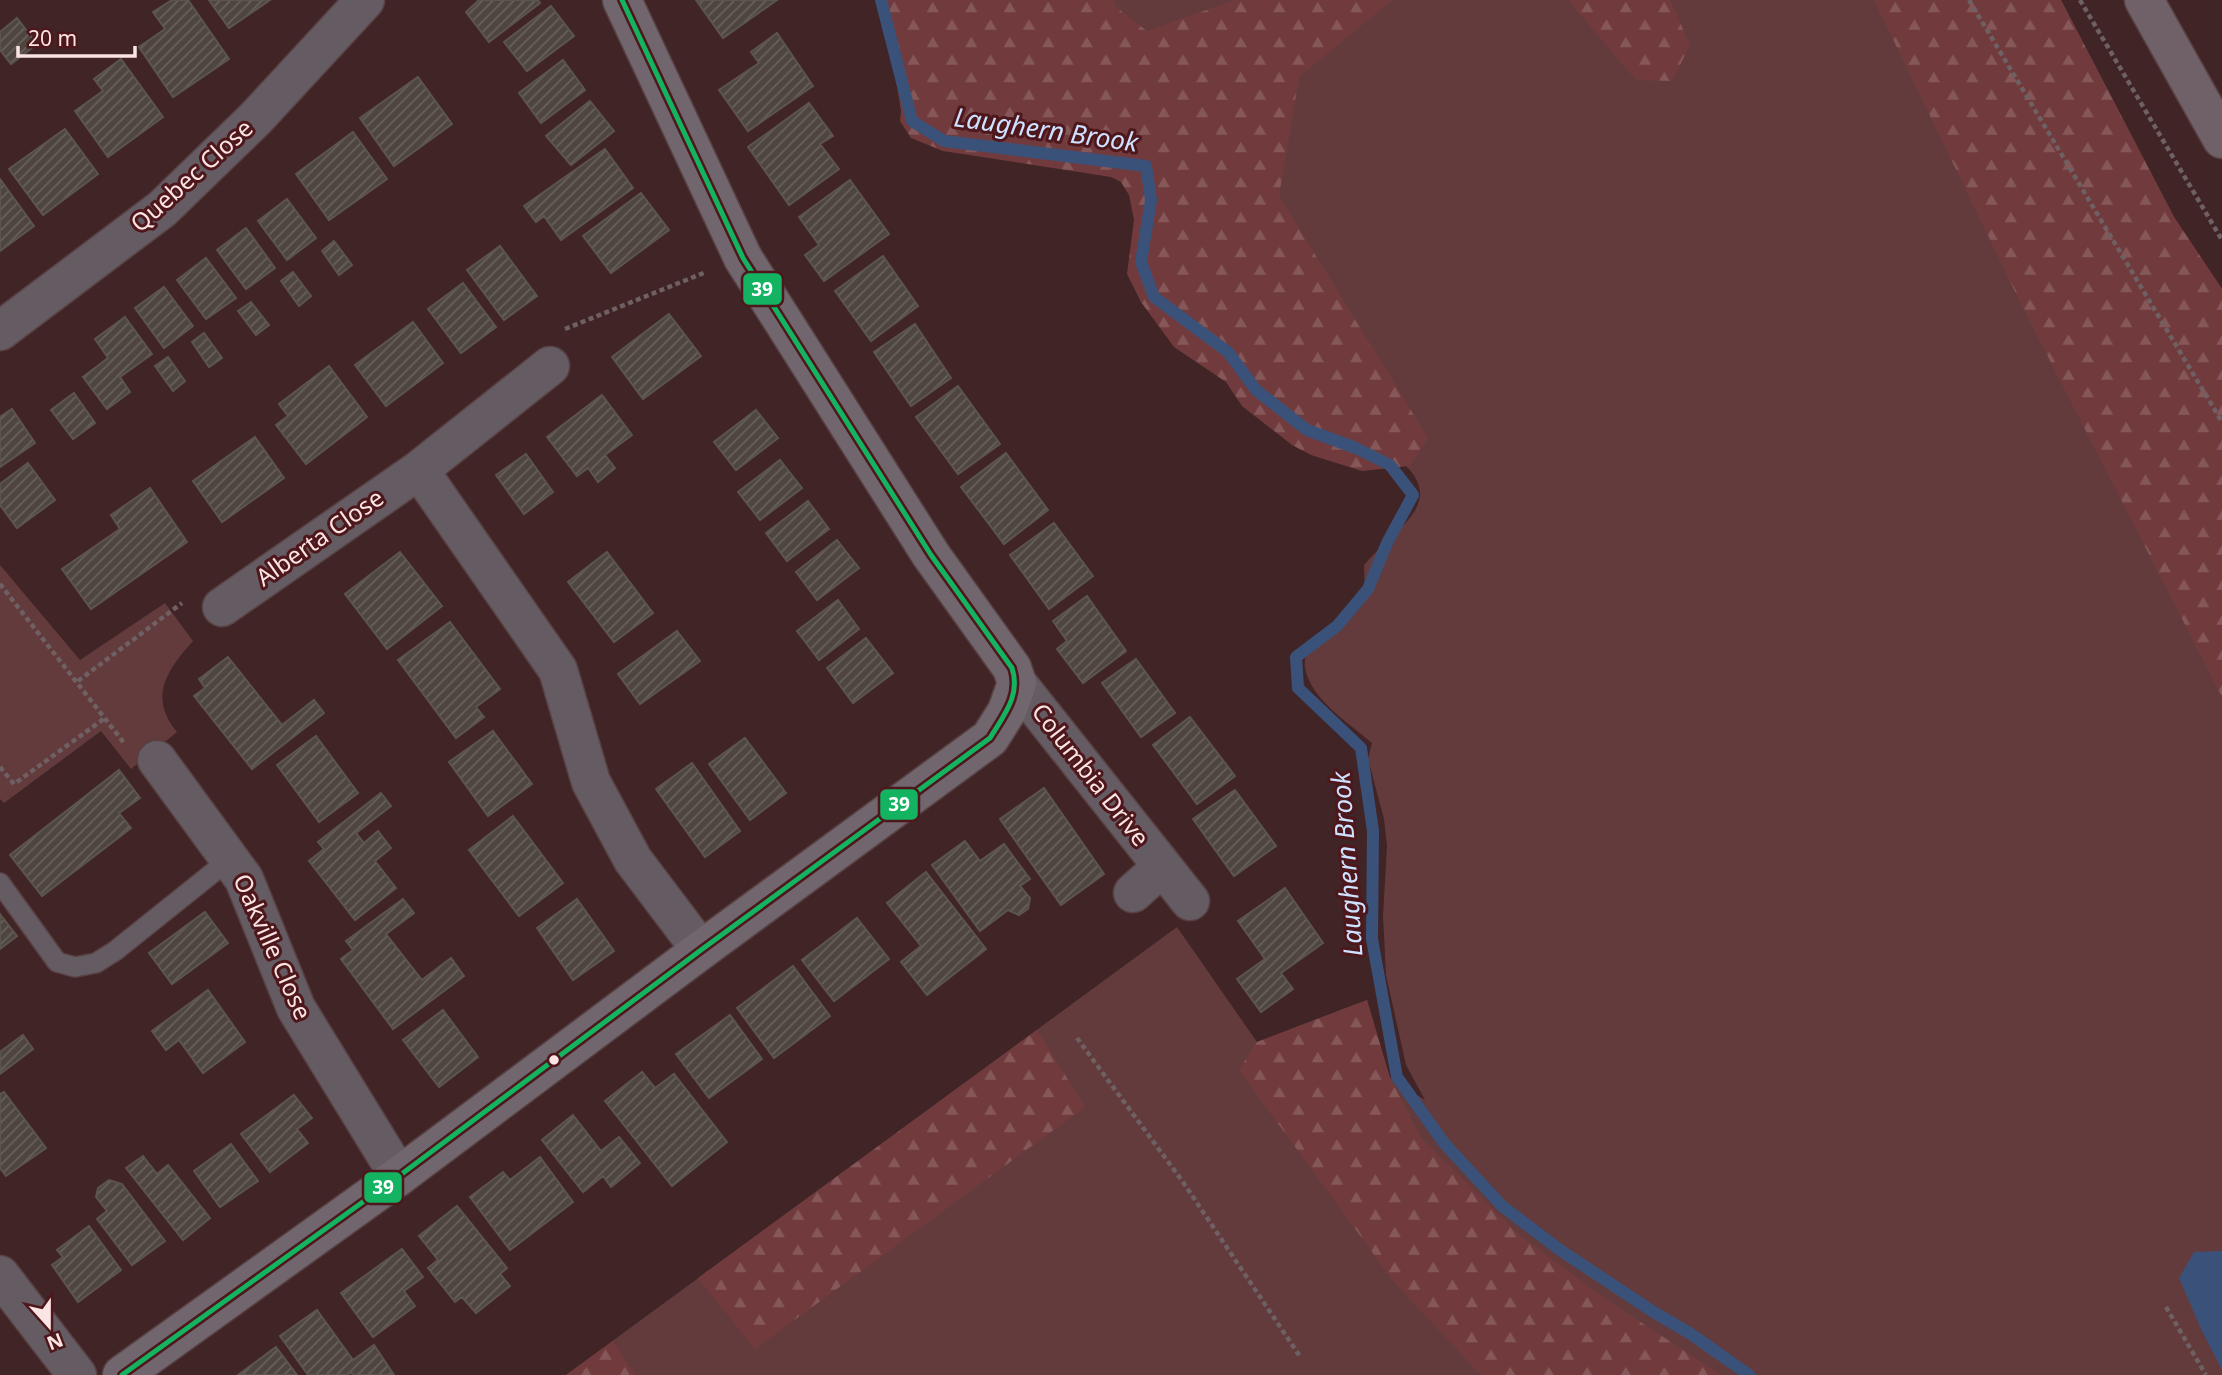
<svg xmlns="http://www.w3.org/2000/svg" width="2222" height="1375" font-family="'Noto Sans',sans-serif">
  <style>
    .grass { fill: #633b3c }
    .forest { fill: url(#forest-firs) }
    .water { fill: #3a527a }
    .lines { fill: none; stroke-linecap: round; stroke-linejoin: round }
    .stream { stroke: #3a527a; stroke-width: 12 }
    .building { fill: url(#building-hatch); stroke: #5b554d; stroke-width: 2 }
    .lane-casing { stroke: #584143; stroke-width: 22 }
    .street-casing { stroke: #584143; stroke-width: 41 }
    .secondary-casing { stroke: #584143; stroke-width: 41 }
    .highway-casing { stroke: #584143; stroke-width: 41 }
    .path { stroke: #6e6063; stroke-width: 4.5; stroke-dasharray: 5 3.5; stroke-linecap: butt }
    .lane { stroke: #655b62; stroke-width: 19 }
    .street { stroke: #655b62; stroke-width: 38 }
    .secondary { stroke: #71666e; stroke-width: 38 }
    .highway { stroke: #706067; stroke-width: 38 }
    .bus-1-casing { stroke: #4e171c; stroke-width: 10 }
    .bus-1 { stroke: #13b361; stroke-width: 5 }
    .bus-dot { fill: #fbe4e4; stroke: #4e171c; stroke-width: 2.5 }
    .labels { text-anchor: middle; stroke-width: 6; stroke-linejoin: round; paint-order: stroke }
    .street-label { font-size: 24px; fill: #fbe4e4; stroke: #4e171c }
    .water-label { font-size: 26px; font-style: italic; fill: #cfe2ff; stroke: #4e171c }
    .line-badge { stroke: #4e171c; stroke-width: 2.5 }
    .badge-label { font-size: 19px; text-anchor: middle; font-weight: bold; fill: #fff }
  </style>
  <defs>
    <pattern id="forest-firs" width="22" height="20" patternUnits="userSpaceOnUse" patternTransform="scale(1.75)"><rect width="22" height="20" fill="#713b3d"/><path d="M5 1l3.5 6h-7zM16 11l3.5 6h-7z" fill="#865759"/></pattern>
    <pattern id="building-hatch" width="6" height="6" patternUnits="userSpaceOnUse" patternTransform="scale(1.75)"><rect width="6" height="6" fill="#4d453e"/><path d="M-1 1l2-2M0 6l6-6M5 7l2-2" fill="none" stroke="#68605a"/></pattern>
  </defs>
  <rect width="100%" height="100%" fill="#412426"/>
  <path class="grass" d="M887,0H2061L2174,217L2222,289V1375H566L1177,927L1257,1042L1367,1000L1390,1078L1425,1100L1406,1065L1386,975L1383,916L1387,846L1384,819L1368,759L1372,743C1349,723 1311,700 1305,668C1304,662 1306,653 1307,646L1354,614L1365,600L1364,565C1399,524 1456,499 1389,452L1166,164Z
    M0,565L80,660L165,603L193,641C167,670 148,697 177,732L131,769L101,731L4,803L0,799Z"/>
  <path class="forest" d="M878,0H1114L1116,7L1147,31L1235,0H1392L1299,77L1279,196L1428,438L1409,466L1362,471L1311,455L1292,445L1242,406L1226,382L1174,347L1141,302L1127,274L1134,220L1129,195L1121,182L1111,177L943,151L911,138L900,121L901,111L894,67Z
    M1568,0H1670L1690,45L1672,81L1636,80Z
    M1874,0H2061L2174,217L2222,289V697L2023,308Z
    M1367,1000L1390,1078L1421,1138L1517,1233L1607,1300L1721,1375H1481L1394,1282L1239,1070L1257,1042Z
    M1037,1030L1085,1107L755,1349L698,1278Z
    M613,1341L635,1375H566Z"/>
  <path class="water" d="M2222,1251V1370L2202,1331L2179,1278L2194,1252Z"/>
  <g class="lines">
    <path class="stream" d="M881,0L912,121L944,141L1146,166L1151,200L1141,262L1154,297L1228,352L1256,390L1307,430L1356,448L1390,465L1413,495L1387,543L1368,589L1337,626L1296,657L1298,688L1361,748L1373,831L1372,939L1397,1077L1444,1143L1502,1206L1560,1250L1652,1311L1691,1334L1749,1375"/>
  </g>
  <path class="building" d="M172,0H188L229,59L173,97L139,47L165,29L153,12Z
    M209,0H270L229,28Z
    M479,0H538L540,3L489,42L466,12Z
    M696,0H777L723,38Z
    M551,6L574,36L527,71L504,42Z
    M17,18L37,44L11,64L0,50V32Z
    M777,33L813,86L748,131L719,90L759,63L751,52Z
    M121,59L163,117L108,157L75,111L103,91L94,79Z
    M563,60L585,90L541,123L519,93Z
    M418,77L452,124L394,166L360,118Z
    M590,101L614,131L571,165L546,136Z
    M809,103L833,136L820,144L839,169L789,205L748,147Z
    M65,129L98,174L43,215L9,169Z
    M353,132L387,179L329,220L296,174Z
    M605,149L633,188L561,240L544,216L536,222L524,206Z
    M0,179L34,226L0,251Z
    M850,180L889,234L824,281L805,255L819,245L799,217Z
    M641,193L669,230L611,273L583,236Z
    M287,199L316,238L287,260L258,221Z
    M246,228L275,268L246,289L217,250Z
    M334,241L352,265L339,275L322,251Z
    M500,246L537,296L504,320L467,270Z
    M883,256L918,306L871,341L835,291Z
    M206,258L236,298L206,319L177,280Z
    M293,272L311,296L299,306L281,281Z
    M463,283L496,327L461,353L428,309Z
    M164,287L193,326L164,348L135,308Z
    M251,302L269,325L256,335L238,311Z
    M669,314L701,356L643,399L612,357Z
    M125,317L152,354L120,377L130,392L107,409L83,377L108,358L95,339Z
    M413,322L443,363L386,406L355,365Z
    M915,324L951,378L911,406L874,352Z
    M204,333L222,358L209,367L192,342Z
    M168,357L185,381L173,391L155,366Z
    M329,366L367,417L306,464L276,425L288,416L279,404Z
    M958,386L1000,444L958,474L916,417Z
    M74,393L95,423L73,439L51,410Z
    M602,395L632,435L605,455L615,468L598,482L588,468L577,476L547,437Z
    M12,409L35,443L0,467V417Z
    M756,410L778,438L736,470L714,442Z
    M255,437L284,478L222,522L193,481Z
    M1006,453L1048,510L1004,544L961,487Z
    M526,454L553,492L524,514L496,475Z
    M780,460L802,488L760,520L738,492Z
    M28,463L55,500L17,528L0,505V484Z
    M150,488L187,542L91,609L62,569L120,529L111,515Z
    M808,501L829,529L787,561L766,533Z
    M1054,523L1093,576L1049,609L1010,555Z
    M837,540L859,568L817,600L796,572Z
    M400,552L442,606L387,649L345,594Z
    M607,552L653,613L614,642L568,582Z
    M1087,596L1126,651L1083,683L1057,649L1067,641L1053,621Z
    M838,600L859,629L819,660L797,631Z
    M450,622L500,689L476,707L484,717L456,738L398,660Z
    M677,631L700,661L640,704L618,674Z
    M866,638L893,673L853,703L827,668Z
    M228,657L282,725L314,700L324,713L252,769L194,696L205,688L199,679Z
    M1136,659L1175,713L1141,737L1102,683Z
    M1190,717L1235,776L1197,804L1153,745Z
    M493,731L532,784L488,816L449,762Z
    M316,736L358,793L319,822L277,765Z
    M745,738L786,793L750,820L709,764Z
    M692,763L740,831L705,857L656,789Z
    M119,770L140,798L119,813L131,828L42,896L10,855Z
    M1044,788L1104,874L1061,905L1000,819Z
    M1235,790L1276,846L1234,876L1193,819Z
    M381,793L391,806L356,833L364,843L378,831L391,848L375,861L396,888L355,920L309,861L324,849L318,842Z
    M513,816L563,883L519,916L469,850Z
    M965,841L980,861L1004,844L1030,879L1020,886L1030,898L1028,909L1019,915L1008,910L980,931L932,865Z
    M926,872L986,949L927,995L901,962L921,946L887,903Z
    M1285,888L1323,943L1281,973L1293,989L1261,1012L1237,979L1265,959L1238,921Z
    M403,899L414,913L386,934L422,980L451,958L464,976L393,1029L341,959L353,950L346,941Z
    M577,899L614,951L573,980L537,928Z
    M205,912L228,943L172,984L149,953Z
    M0,914L17,936L0,949Z
    M857,918L889,959L834,1001L802,960Z
    M793,966L830,1016L774,1058L737,1008Z
    M208,990L245,1042L203,1073L179,1040L166,1050L152,1031Z
    M443,1010L478,1057L439,1087L403,1040Z
    M730,1015L762,1059L709,1098L676,1054Z
    M23,1035L33,1049L0,1074V1052Z
    M642,1072L655,1088L674,1074L727,1142L672,1186L605,1101Z
    M4,1092L46,1148L6,1176L0,1168V1094Z
    M294,1095L312,1118L297,1129L308,1143L270,1172L241,1134Z
    M573,1115L601,1151L619,1137L640,1163L611,1187L603,1176L583,1192L542,1140Z
    M231,1144L258,1181L220,1207L194,1171Z
    M143,1156L157,1174L168,1165L210,1218L183,1240L126,1168Z
    M540,1157L573,1202L510,1250L470,1197L503,1172L510,1180Z
    M109,1180L122,1184L165,1241L132,1265L97,1219L107,1211L96,1197L98,1188Z
    M457,1206L507,1268L500,1274L510,1286L476,1313L462,1297L455,1302L428,1268L438,1260L419,1236Z
    M89,1226L121,1270L78,1302L52,1265L63,1257L57,1250Z
    M402,1249L423,1277L404,1291L415,1306L373,1337L341,1293Z
    M317,1310L353,1360L374,1345L394,1375H353L351,1372L347,1375H308L280,1336Z
    M276,1347L297,1375H238Z"/>
  <g class="lines">
    <g class="lane-casing">
      <path id="lane" d="M0,883L57,962L75,967L96,963L115,951L230,859"/>
    </g>
    <g class="street-casing">
      <path id="street" d="M0,331L162,209L255,119L365,0
        M419,470L558,670L591,782L633,860L701,950
        M222,607L419,470L550,366
        M1017,683L1190,901
        M157,760L244,879L296,1008L399,1176
        M1133,893L1162,867
        M0,1275L77,1375"/>
    </g>
    <g class="secondary-casing">
      <path id="secondary" d="M122,1375L399,1176L701,950L990,738L1007,711L1017,683L1012,668L931,555L743,258L622,0"/>
    </g>
    <g class="highway-casing">
      <path id="highway" d="M2144,0L2222,139"/>
    </g>
    <path class="path" d="M1969,0L2222,422
      M2080,0L2222,240
      M565,329L706,272
      M0,584L124,743
      M78,681L182,603
      M0,767L14,784L105,718
      M1077,1038L1183,1182L1301,1358
      M2166,1307L2206,1375"/>
    <use href="#lane" class="lane"/>
    <use href="#street" class="street"/>
    <use href="#secondary" class="secondary"/>
    <use href="#highway" class="highway"/>
    <g class="bus-1-casing">
      <path id="bus-1" d="M122,1375L399,1176L701,950L990,738C1004,715 1021,695 1012,668L931,555L743,258L622,0"/>
    </g>
    <use href="#bus-1" class="bus-1"/>
  </g>
  <circle class="bus-dot" cx="554" cy="1060" r="6"/>
  <g class="labels">
    <g class="street-label">
      <text transform="translate(192 176) rotate(-42)" y="8">Quebec Close</text>
      <text transform="translate(320 538) rotate(-35)" y="8">Alberta Close</text>
      <text transform="translate(1090 775) rotate(52)" y="8">Columbia Drive</text>
      <text transform="translate(272 947) rotate(66)" y="8">Oakville Close</text>
    </g>
    <g class="water-label">
      <text transform="translate(1046 130) rotate(8)" y="9">Laughern Brook</text>
      <text transform="translate(1347 864) rotate(-94)" y="9">Laughern Brook</text>
    </g>
  </g>
  <g class="line-badge">
    <rect x="742" y="272" width="41" height="34" rx="7" fill="#13b361"/>
    <rect x="879" y="788" width="40" height="33" rx="7" fill="#13b361"/>
    <rect x="363" y="1171" width="40" height="33" rx="7" fill="#13b361"/>
  </g>
  <g class="badge-label">
    <text x="762" y="296">39</text>
    <text x="899" y="811">39</text>
    <text x="383" y="1194">39</text>
  </g>
  <g transform="translate(49 1326) rotate(159)" stroke="#4e171c" stroke-width="5" paint-order="stroke">
  <path d="M0-5L12 26L0 18L-12 26Z" fill="#fbe4e4"/>
  <text y="-10" font-size="19" font-weight="bold" text-anchor="middle" fill="#fbe4e4">N</text>
  </g>
  <path d="M18 46v10h117v-10" fill="none" stroke="#fbe4e4" stroke-width="3.5"/>
  <text x="28" y="46" font-size="21" fill="#fbe4e4" stroke="#4e171c" stroke-width="5" paint-order="stroke">20 m</text>
</svg>
